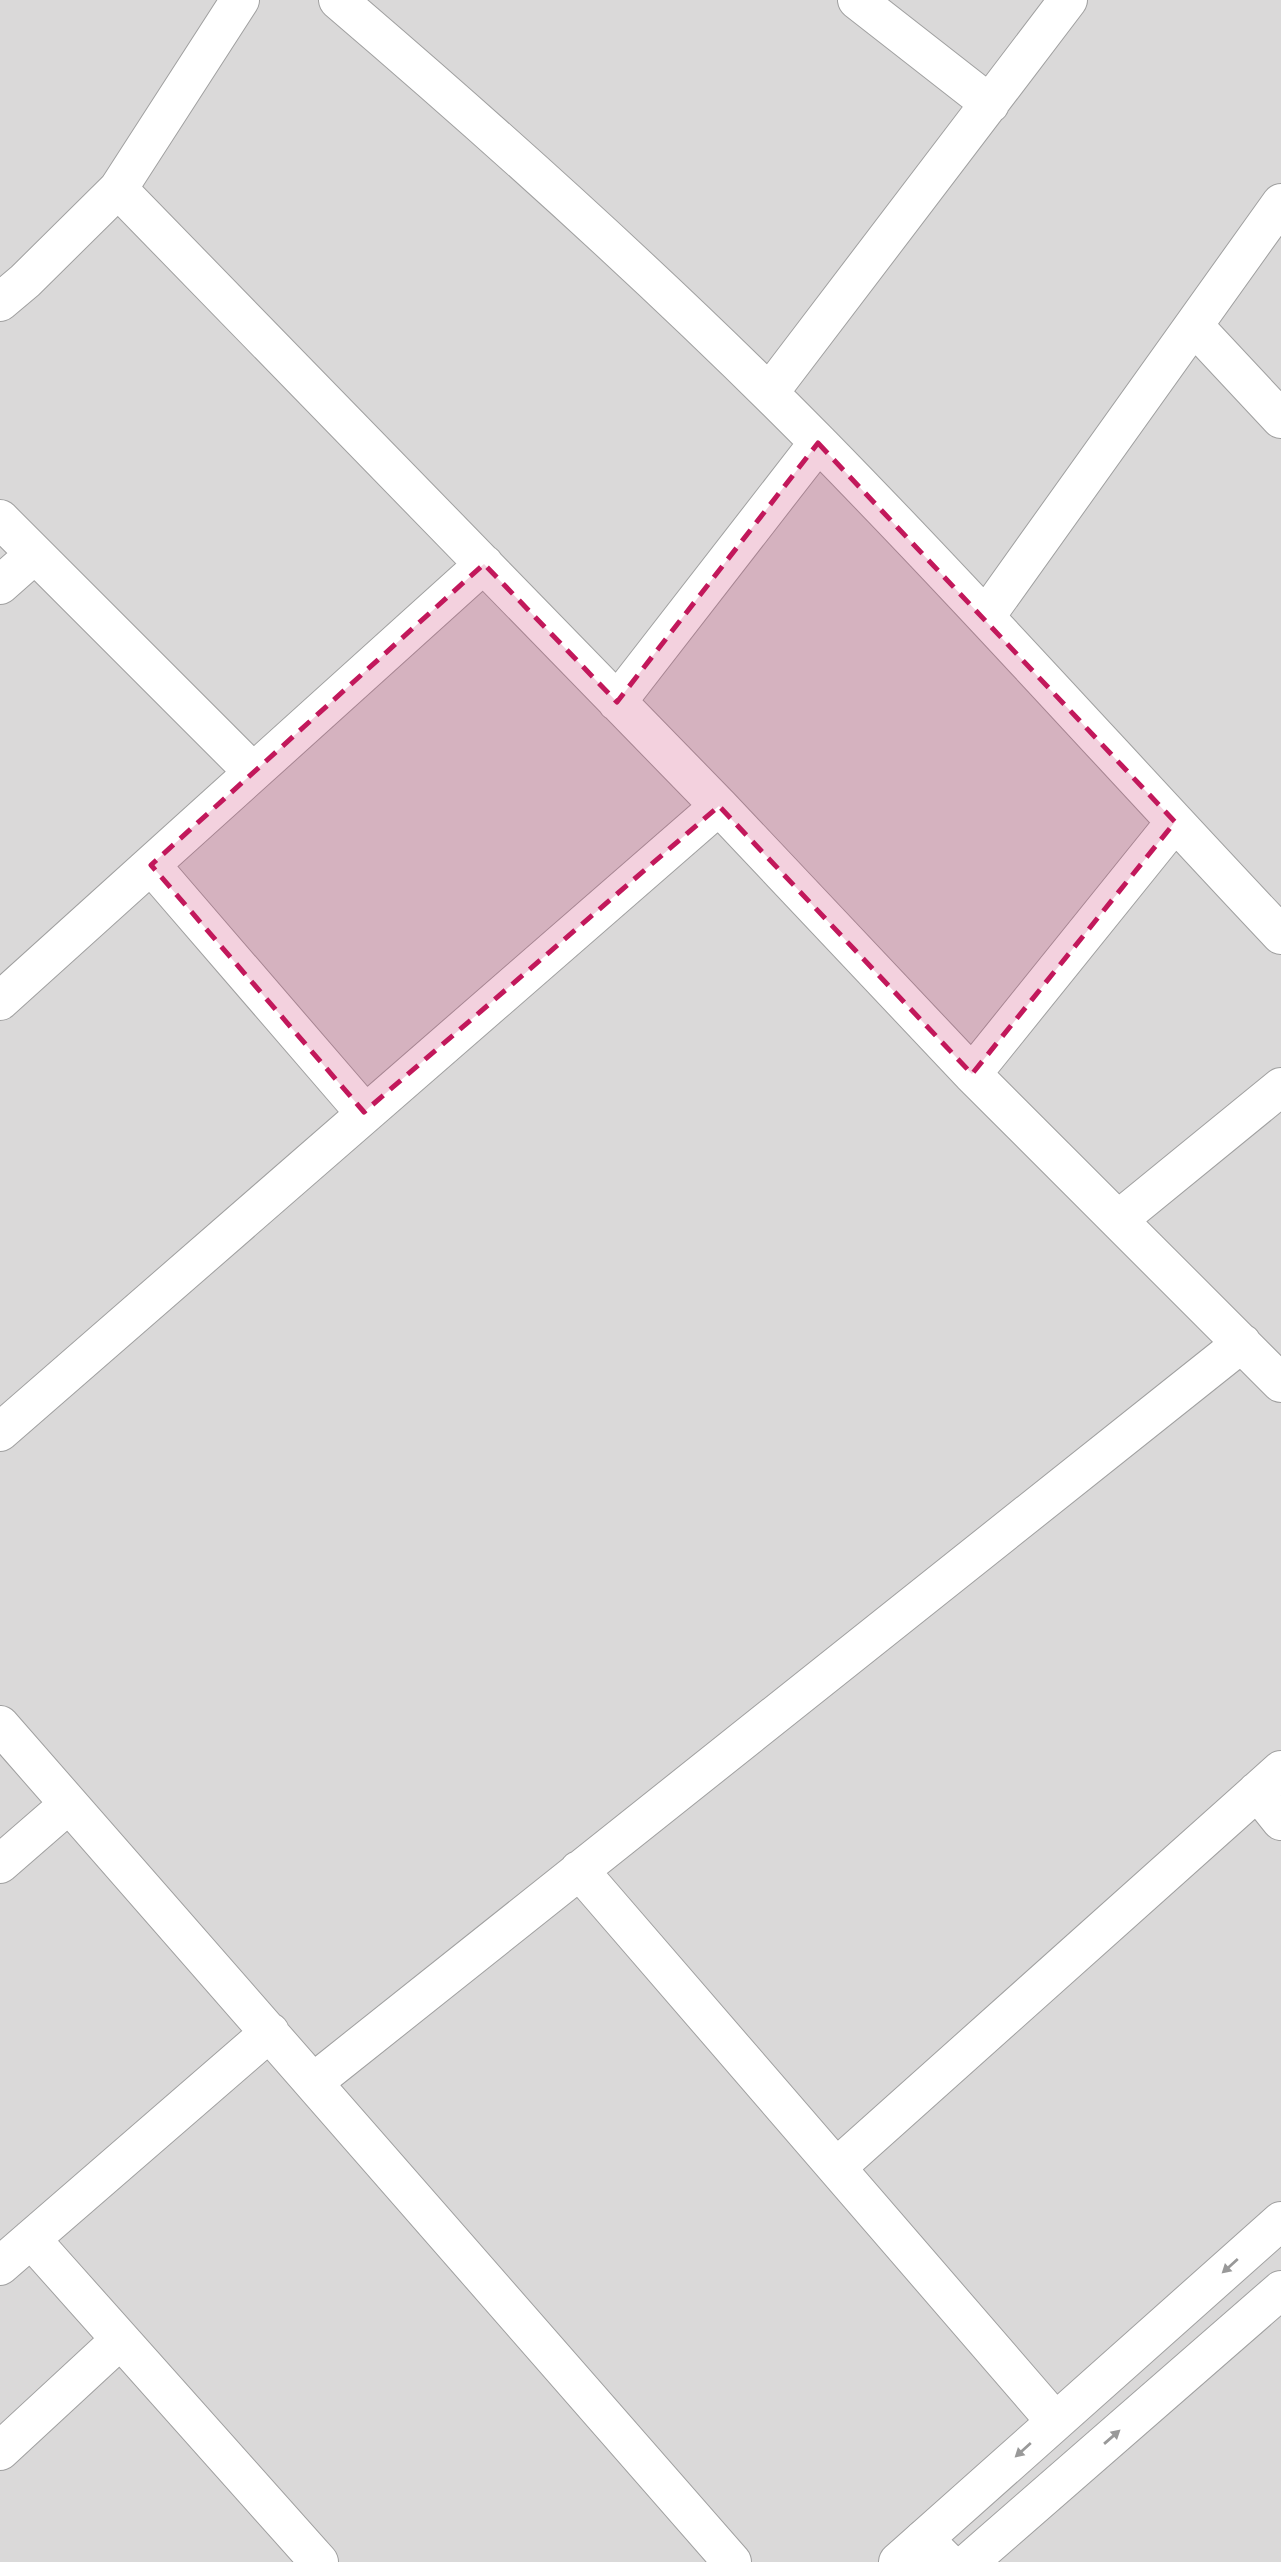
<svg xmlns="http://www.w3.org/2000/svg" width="1281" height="2562" font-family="'Source Sans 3',sans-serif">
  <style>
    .residential { fill: #dad9d9 }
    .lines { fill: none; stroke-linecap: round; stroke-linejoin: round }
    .minor-casing { stroke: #a0a0a0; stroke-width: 40 }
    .tertiary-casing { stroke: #a0a0a0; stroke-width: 40 }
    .minor { stroke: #fff; stroke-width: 38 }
    .tertiary { stroke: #fff; stroke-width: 38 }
    .oneway { fill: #999 }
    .marked { fill: #c2185b; fill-opacity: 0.2; stroke: #c2185b; stroke-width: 5; stroke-dasharray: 14 9; stroke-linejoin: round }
  </style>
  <rect width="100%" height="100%" fill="#ede7e1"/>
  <path class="residential" d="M0,0H1281V2562H0Z"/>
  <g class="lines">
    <g class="minor-casing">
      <path id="minor" d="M338,0C504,142 666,288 819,443C977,604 1127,772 1281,935
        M857,0L990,104
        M118,189L719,806L972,1074L1281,1383
        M1195,327L1281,419
        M769,393L1068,0
        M0,519L253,772
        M0,585L35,554
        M986,616L1281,203
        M617,702L818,443
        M151,865L364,1112
        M0,1001L484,564
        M972,1074L1175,822
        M1118,1220L1281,1087
        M0,1432L719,806
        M0,1725L732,2562
        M1257,1791L1281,1821
        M0,1864L69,1804
        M579,1870L1055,2421
        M314,2082L1242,1343
        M837,2167L1281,1770
        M31,2239L319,2562
        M0,2266L270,2032
        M0,2451L120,2340
        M924,2539L947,2562"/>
    </g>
    <g class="tertiary-casing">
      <path id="tertiary" d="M0,302L25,281L118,189L240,0
        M898,2562L1281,2221
        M969,2562L1281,2290"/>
    </g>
    <use href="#minor" class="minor"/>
    <use href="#tertiary" class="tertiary"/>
  </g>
  <defs><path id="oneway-solid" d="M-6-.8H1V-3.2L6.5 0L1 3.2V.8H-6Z" transform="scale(1.75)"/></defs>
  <g class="oneway">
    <use href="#oneway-solid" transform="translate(1230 2266) rotate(138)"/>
    <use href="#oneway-solid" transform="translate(1112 2437) rotate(-41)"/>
    <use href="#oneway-solid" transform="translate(1023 2450) rotate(138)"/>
  </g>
  <path class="marked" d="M818,443L1175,822L972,1074L719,806L364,1112L151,865L484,564L617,702Z"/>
</svg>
